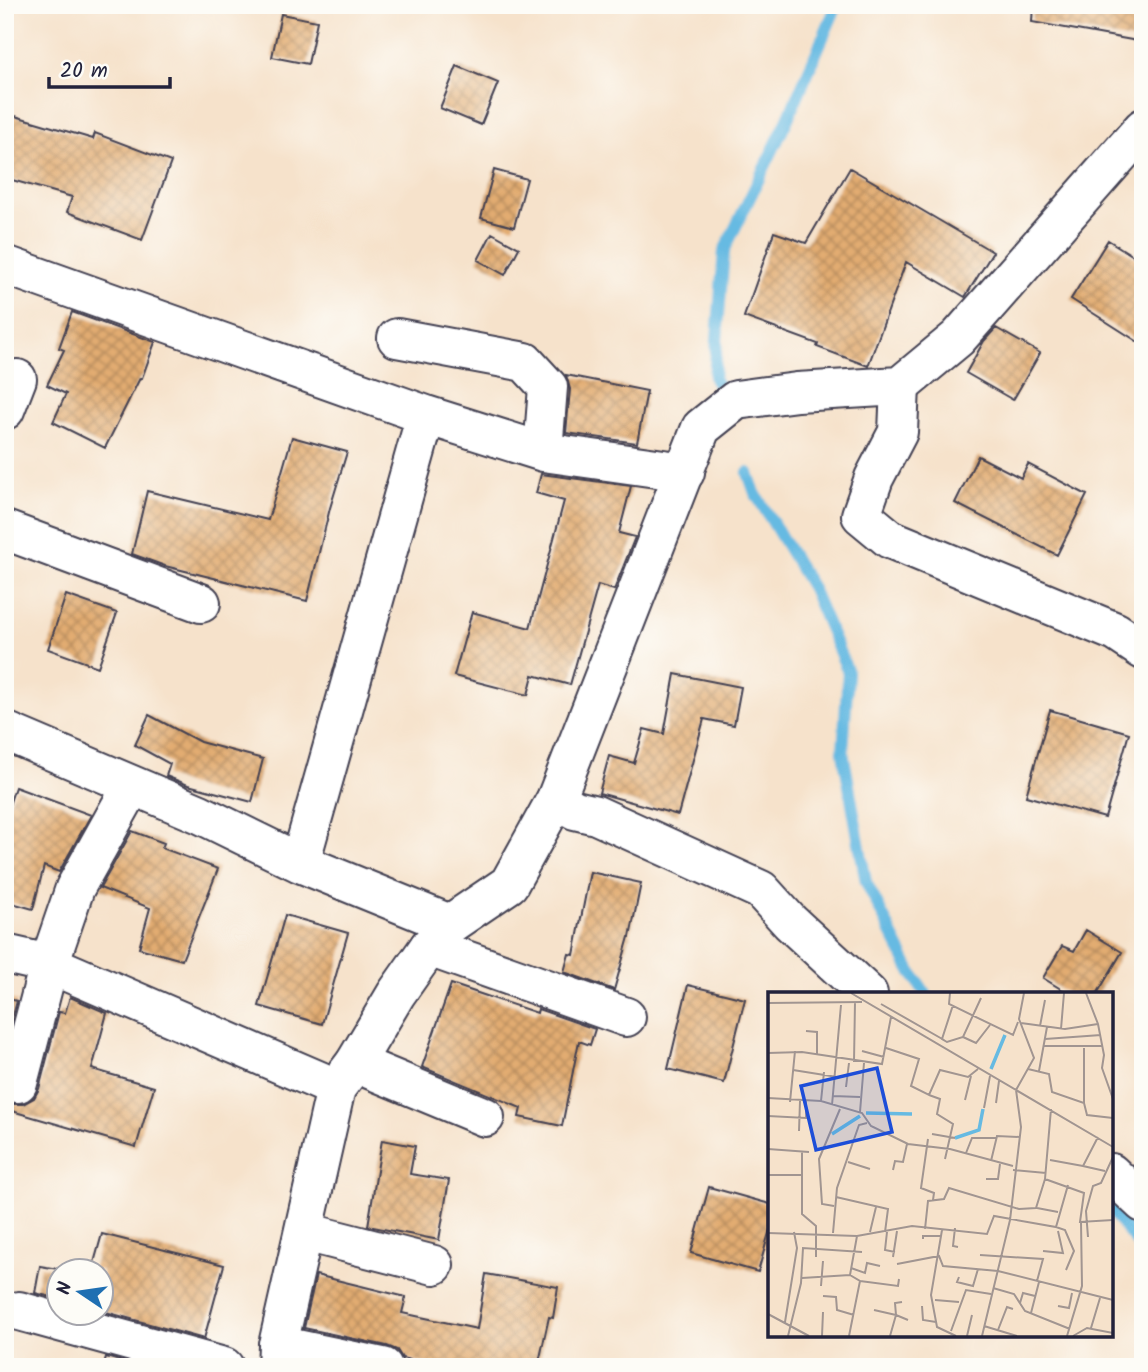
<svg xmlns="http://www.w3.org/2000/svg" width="1148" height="1372" font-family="Kalam,sans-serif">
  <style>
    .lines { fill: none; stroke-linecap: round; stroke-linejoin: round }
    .stream { stroke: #66bae2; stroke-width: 12 }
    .building { fill: url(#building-cross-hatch) }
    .minor-casing { stroke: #423f51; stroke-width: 42 }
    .tertiary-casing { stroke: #423f51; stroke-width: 42 }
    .minor { stroke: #fff; stroke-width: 38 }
    .tertiary { stroke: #fff; stroke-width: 38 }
    .inset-river { fill: none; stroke: #66bae2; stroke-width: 3.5 }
    .inset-road { fill: none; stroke: #a19591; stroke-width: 2 }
    .view { fill: #1d4ed8; fill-opacity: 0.15; stroke: #1d4ed8; stroke-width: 3.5 }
    .inset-edge { fill: none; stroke: #22223b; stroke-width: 3.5 }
  </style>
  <defs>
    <pattern id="building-cross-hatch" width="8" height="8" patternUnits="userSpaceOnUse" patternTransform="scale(1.75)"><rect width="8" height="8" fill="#e2ac71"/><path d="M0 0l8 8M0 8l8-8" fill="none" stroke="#b78c5e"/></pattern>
  </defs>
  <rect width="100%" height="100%" fill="#fdfcf7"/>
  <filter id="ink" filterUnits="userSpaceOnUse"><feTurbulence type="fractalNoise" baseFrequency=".0143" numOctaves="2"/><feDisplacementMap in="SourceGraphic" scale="14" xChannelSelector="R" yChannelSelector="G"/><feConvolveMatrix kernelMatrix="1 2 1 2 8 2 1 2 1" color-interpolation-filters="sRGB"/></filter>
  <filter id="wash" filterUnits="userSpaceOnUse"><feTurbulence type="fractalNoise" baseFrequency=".00686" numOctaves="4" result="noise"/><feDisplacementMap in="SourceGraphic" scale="28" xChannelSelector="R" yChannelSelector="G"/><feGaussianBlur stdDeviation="1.57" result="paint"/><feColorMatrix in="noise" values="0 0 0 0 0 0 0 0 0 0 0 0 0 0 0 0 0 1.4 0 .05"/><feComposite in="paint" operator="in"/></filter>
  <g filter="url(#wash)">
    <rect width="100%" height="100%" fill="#f6e2cb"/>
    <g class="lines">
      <path class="stream" d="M718,385L714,378L724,251L786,123L837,5
        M748,473L755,493L812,588L848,672L843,752L866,882L910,970L926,994
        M1111,1210L1143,1251"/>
    </g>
    <g id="blocks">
      <path class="building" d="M1033,5H1143V42L1032,22Z
        M281,14L317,21L308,64L272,57Z
        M457,66L498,83L481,125L440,108Z
        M5,113L93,139L95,133L171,162L142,240L67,212L72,197L5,178Z
        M850,168L993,252L965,297L906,262L868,366L817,347L818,344L744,317L774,232L806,243Z
        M494,170L527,179L514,227L481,218Z
        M492,233L519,248L505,275L478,260Z
        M1108,240L1143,262V345L1071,299Z
        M72,312L155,342L142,378H140L105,448L53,422L66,394L47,385L64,350L59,348Z
        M996,328L1040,353L1013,400L966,373L984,341Z
        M566,375L647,391L637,443L566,433L570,389Z
        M292,437L347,452L330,508L307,601L165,566L132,554L147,491L268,520Z
        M978,456L1021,478L1028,464L1087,495L1057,555L955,503Z
        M541,474L631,486L619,533L635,537L614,590L598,585L570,685L533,675L528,695L454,676L472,612L530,628L564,501L536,493Z
        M66,595L117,613L98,667L48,649Z
        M675,674L741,687L734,725L704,719L678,815L599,793L609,756L634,763L644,729L664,734Z
        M1050,710L1129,733L1105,818L1026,796Z
        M149,715L200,742L263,759L252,802L188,785L166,776L170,764L135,745Z
        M15,787L91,815L59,872L44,866L33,909L5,901V817Z
        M132,831L164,843L162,848L218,869L182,960L139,948L150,908L100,888Z
        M590,872L641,883L630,937H629L614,990L564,972L569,954L574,955Z
        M285,915L348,933L322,1024L259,1006Z
        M1086,930L1122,952L1097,994H1069L1043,978L1062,946L1074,951Z
        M451,984L537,1013L538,1009L595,1029L590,1045L579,1041L562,1126L519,1117L521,1108L422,1067Z
        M688,985L745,999L724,1083L668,1069Z
        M70,997L107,1013L92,1069L154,1087L136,1147L5,1109V1100L13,1104H23L34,1098L39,1089L59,1012L65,1013Z
        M5,998L17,1001L5,1045Z
        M382,1140L415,1146L410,1174L449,1180L439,1240L368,1226Z
        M709,1187L770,1204V1229L758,1272L691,1253Z
        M102,1234L224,1265L204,1339L102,1311V1270H92Z
        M40,1266L64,1270H60V1299L35,1293Z
        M486,1274L558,1287L553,1318L549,1317L538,1367H440L402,1358L397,1350L387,1346L304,1328L316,1275L406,1297L402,1313L477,1329Z
        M106,1357L140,1367H103Z"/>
    </g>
  </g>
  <g filter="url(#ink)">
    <use href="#blocks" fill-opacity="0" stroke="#423f51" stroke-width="2"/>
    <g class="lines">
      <g class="minor-casing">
        <path id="minor" d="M5,265L426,415L543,452L685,472
          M397,338L525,362L548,387L543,452
          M900,386L898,432L874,478L861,515L890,539L1116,632L1143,650
          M5,410L17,379
          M5,530L201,603
          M5,731L200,814L300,863L450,924
          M556,799L575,810L596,815L761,890L790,922L868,994
          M300,863L426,415
          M429,947L626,1017
          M5,954L49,964L336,1088
          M355,1063L485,1117
          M18,1083L49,964L75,888L132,786
          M1111,1173L1143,1203
          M305,1232L434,1265
          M19,1311L224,1367
          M278,1345L383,1367"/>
      </g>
      <g class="tertiary-casing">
        <path id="tertiary" d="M277,1367L278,1345L336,1088L355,1063L396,994L429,947L450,924L509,884L556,799L701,428L736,400L797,392L900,386L958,338L1143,128"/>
      </g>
      <use href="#minor" class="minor"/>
      <use href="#tertiary" class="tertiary"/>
    </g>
  </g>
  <g transform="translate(768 992)">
    <rect width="345" height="345" fill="#f6e2cb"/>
    <path class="inset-river" d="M223,77L237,43M98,121L144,122M64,142L92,124M187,146L211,138L215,117"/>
    <path class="inset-road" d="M83,1L345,155M182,1L181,12L245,43L250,30M318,1L330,32L336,63L334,76L345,107M0,11L94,10M113,12L176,48M185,13L174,47L179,50L195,45L213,6M253,31L297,37L330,32M272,34L277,8M293,37L296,1M38,39L49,40V62M195,45L208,51L222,33M277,47L333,43M276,54H334M118,56L151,67L143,94L161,103L172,78L200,85L210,77M316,56V111M94,59L116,65M0,61L34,60L114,72L123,25M86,70L87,10M260,77L281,82L284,100L316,111L319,123L345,126M25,78L69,85M271,79L279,35M78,95L81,71M161,103L172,107L169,122L185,132L177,167M65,104L92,105M0,106L53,109L94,121L103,134L140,152L182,157L245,174M197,108L203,84M53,109L56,80M22,110L27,59M228,111L231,89M64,113L73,13M216,116L222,84M283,117L277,187L316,201L312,230L345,228M92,120L96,71M0,124L38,126V109M31,139L32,109M164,142L187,146M330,145L315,174L337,179M160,147L153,196L166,201L165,208M0,157L41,160M34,160V222L48,234V265M198,161L204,146H228M282,168L315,174M223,169L229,144L252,145M80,170L102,177M125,178L127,169L135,170L139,152M245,178L278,181M0,183H35M218,187H230L232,172M68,205L120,217L117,240M66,214L54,212L51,167L72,117M269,216L290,220M288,235L297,238L306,259L298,278M187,236L185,254L190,255M157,237L160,209L176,207L181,196L251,217L268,216L277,187M174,238L163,303L169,335L188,344M102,240L108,215M119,240L117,258L127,260M0,241L89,244L144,234L219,242L226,224L288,235L300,193M65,241L69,196L91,133L99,131M320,245L318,219L325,194L333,191L345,165M155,247V244H173M275,259L295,261L290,239M212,263L275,267L269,289M125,265L129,239M129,272L171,264L175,274L230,279L345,308M83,276L97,281L99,271L112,274M191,285L189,290L205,294L210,277M34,286L82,283M92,289L130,294L131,287M53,294L55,269M225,296L246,302L257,319L302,337M55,304L68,305L69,318L86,323M167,308L191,310M134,310L127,311L128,323L140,328M252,311L255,301L267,304M154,314L155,328L168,330M290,314L301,316L304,301M106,318L128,323L122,344M263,321L271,290M0,322L41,344M17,330L29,256L26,240M216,334L249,344M323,336L332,306M230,338L239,315L245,317M183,339L198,298L223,302M20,344L33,291L35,256L94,260M54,344L55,320M81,344L92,289L82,283L89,244M199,344L204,323M214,344L242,228L253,135L248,98L266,66L251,27L256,1M299,344L314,294L313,230M305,344L319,336L345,341"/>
    <path class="view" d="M109,76L124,140L48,158L33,94Z"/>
    <rect width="345" height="345" class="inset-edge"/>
  </g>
  <rect width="1148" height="1372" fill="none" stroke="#fdfcf7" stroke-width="28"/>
  <g transform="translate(80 1292) rotate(283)"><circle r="33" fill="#fdfcf7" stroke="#a5a5ac" stroke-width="2"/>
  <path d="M0-5L12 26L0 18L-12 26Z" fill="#1f6fb2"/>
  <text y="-10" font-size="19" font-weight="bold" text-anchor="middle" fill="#22223b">N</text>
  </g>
  <path d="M49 77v10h121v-10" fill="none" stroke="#22223b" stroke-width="3.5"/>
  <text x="60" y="77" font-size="21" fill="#22223b" stroke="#fdfcf7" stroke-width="5" paint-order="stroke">20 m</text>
</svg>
